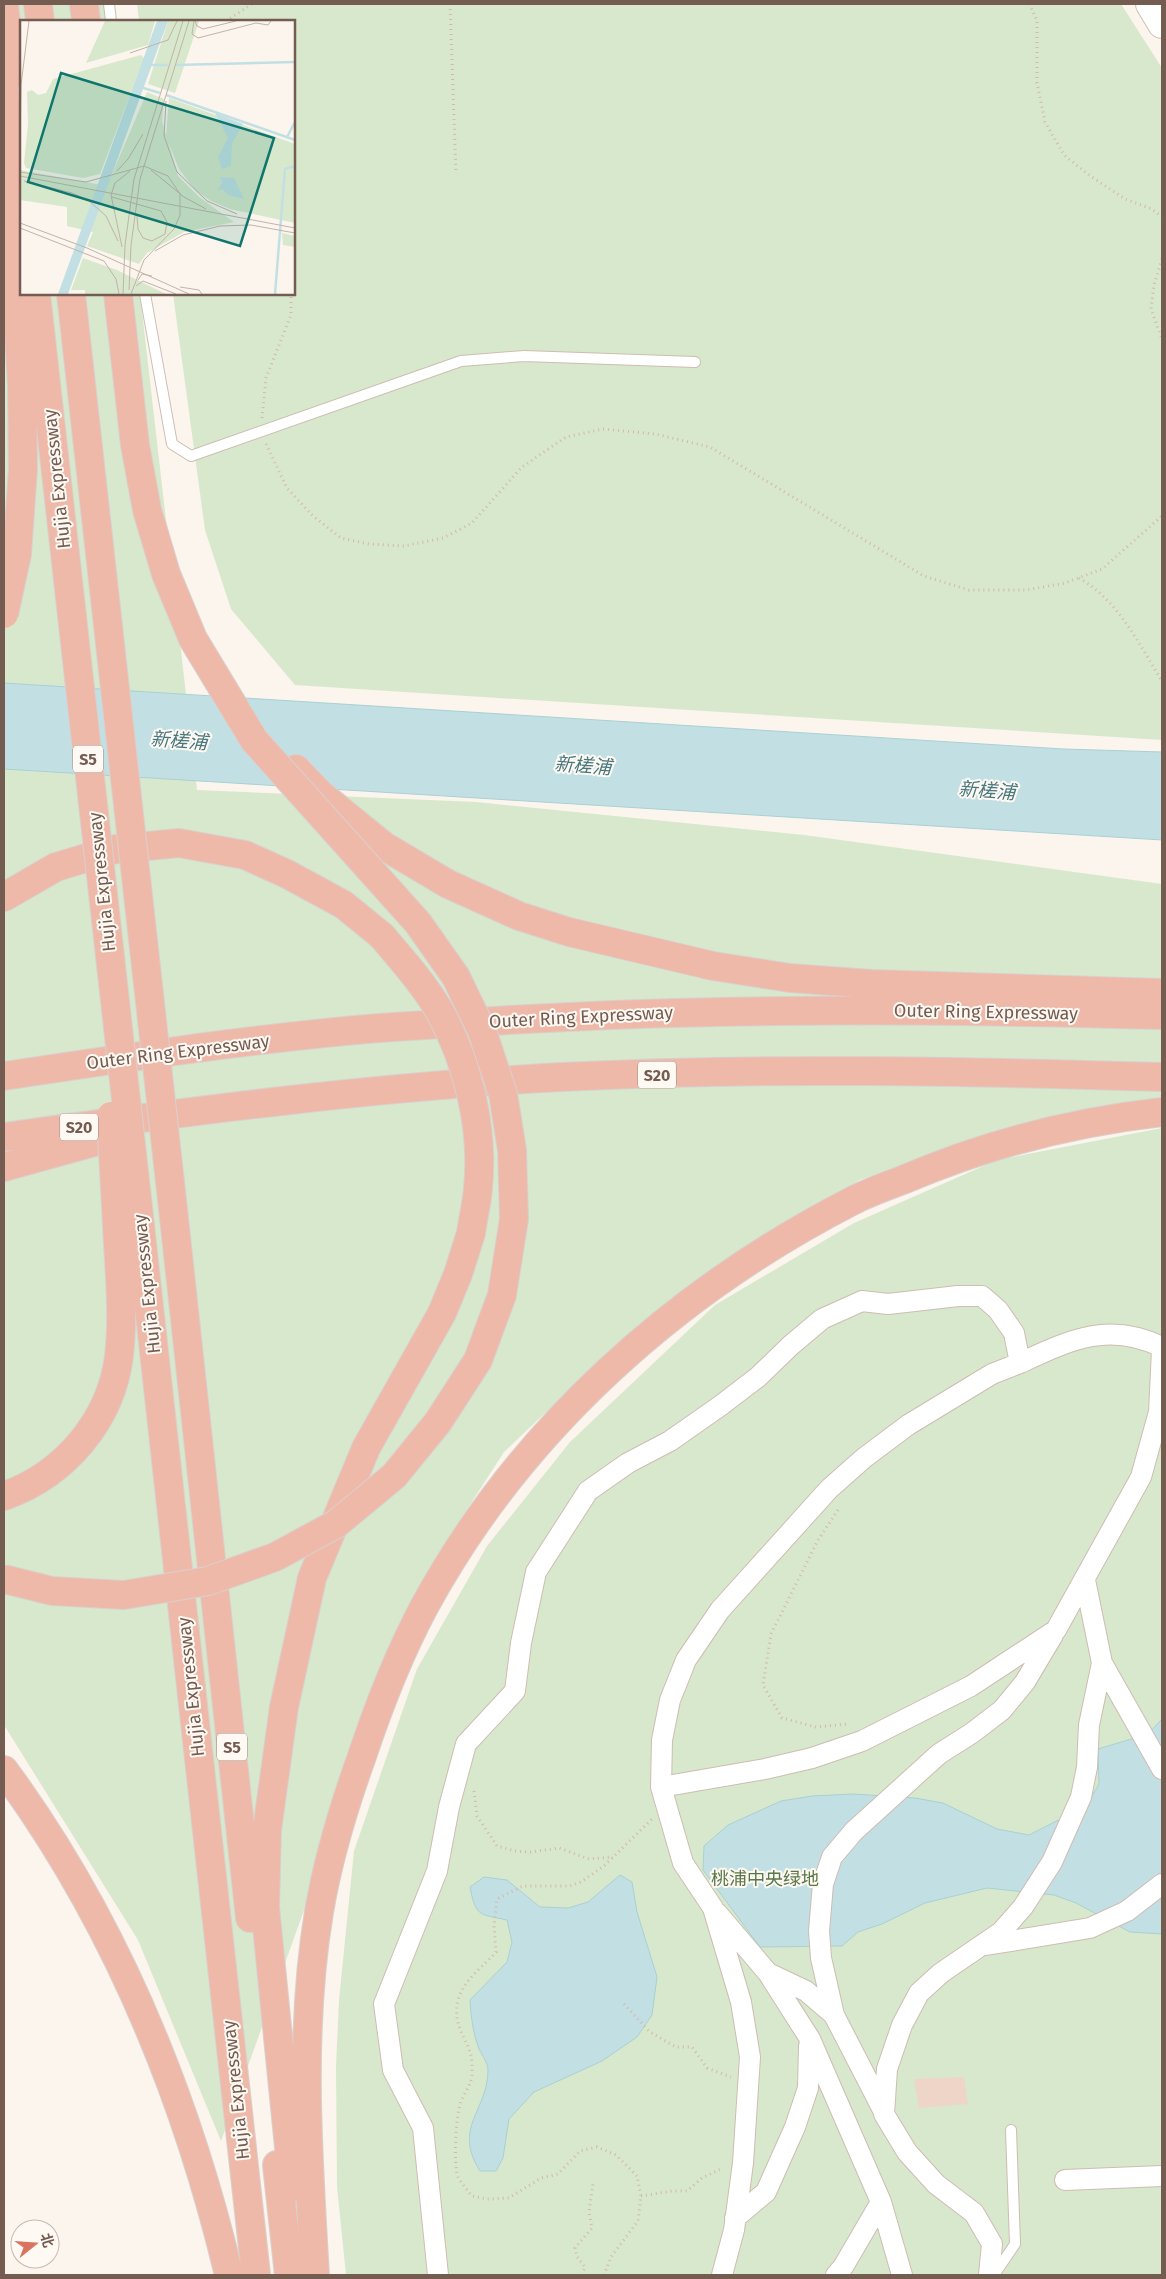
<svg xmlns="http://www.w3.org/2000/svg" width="1166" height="2279" font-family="'Fira Sans','Noto Sans SC',sans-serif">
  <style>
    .green { fill: #d8e8cc }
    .water { fill: #c2e0e4; stroke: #a9d0d4 }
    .building { fill: #eed5c7 }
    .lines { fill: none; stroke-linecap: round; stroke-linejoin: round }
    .lane-casing { stroke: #cdbdb3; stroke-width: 12 }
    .street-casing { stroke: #cdbdb3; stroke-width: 22 }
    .secondary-casing { stroke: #d2bfb3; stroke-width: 30 }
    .highway-casing { stroke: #d8d1ce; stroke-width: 30 }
    .path { stroke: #d3b8a9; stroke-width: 3; stroke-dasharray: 1 4; stroke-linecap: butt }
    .lane { stroke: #fff; stroke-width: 10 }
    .street { stroke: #fff; stroke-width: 20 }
    .secondary { stroke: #fff; stroke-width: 28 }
    .highway { stroke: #efb9aa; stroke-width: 28 }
    .highway-bridge-casing { stroke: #d8d1ce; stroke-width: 30; stroke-linecap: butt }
    .highway-bridge { stroke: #efb9aa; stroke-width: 28 }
    .labels { text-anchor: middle; stroke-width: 4; stroke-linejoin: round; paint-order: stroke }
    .shield { fill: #fef9f3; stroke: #9e8b82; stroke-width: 1 }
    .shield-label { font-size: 16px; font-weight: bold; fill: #755c51 }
    .street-label { font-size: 18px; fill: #755c51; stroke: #fef9f3 }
    .park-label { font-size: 18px; fill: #5a794a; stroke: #fef9f3 }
    .water-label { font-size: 19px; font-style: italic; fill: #49787f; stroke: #fef9f3 }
    .inset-river { fill: none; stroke: #c2e0e4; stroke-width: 2.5 }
    .inset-road { fill: none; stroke: #c1b3aa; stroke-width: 1 }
    .view { fill: #0f766e; fill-opacity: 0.15; stroke: #0f766e; stroke-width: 2.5 }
    .inset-edge { fill: none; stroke: #755c51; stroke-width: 2.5 }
  </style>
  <rect width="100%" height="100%" fill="#fbf5ed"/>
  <path class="green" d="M4,4H107L109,21H21V294H140L197,790L476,802L804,835L1162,884V1100L992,1135L860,1180L748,1247L623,1339L504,1452L428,1570L357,1725L312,1888L221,2141L138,1940L4,1725Z
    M137,4H1121L1162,68V740L295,685L231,609L205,530L173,294H294V21H139Z
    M1162,1128V2275H346L337,2187L336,2067L339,2000L354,1851L417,1669L487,1546L570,1442L715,1305L854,1223L997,1160Z"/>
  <path class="water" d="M4,683L1063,749L1162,752V840L4,769Z
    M1162,1719V1934L1130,1932L1076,1903L1054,1895L987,1888L925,1903L882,1924L858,1932L842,1946L760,1947L703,1870L704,1846L728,1825L781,1801L812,1796L853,1794L915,1798L943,1803L997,1829L1029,1835L1086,1806L1099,1784L1098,1749L1148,1734Z
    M620,1875L632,1882L637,1912L657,1977L652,2015L637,2037L602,2061L534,2092L509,2119L503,2158L496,2171H480C452,2127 488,2111 488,2070C488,2063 482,2055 479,2049C473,2033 471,2017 470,2000L507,1962L512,1942L507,1920C479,1914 476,1917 470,1887L484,1877L507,1880L540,1907L568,1908L588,1902Z"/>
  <path class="building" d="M964,2077L968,2104L919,2108L914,2079Z"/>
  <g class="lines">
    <g class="lane-casing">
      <path id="lane" d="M109,4L111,21
        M145,294L172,444L191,456L461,361L524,356L695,362
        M994,2275L1015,2244L1011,2130"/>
    </g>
    <g class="street-casing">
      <path id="street" d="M1020,1363C1070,1340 1108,1321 1162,1347
        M1085,1580L1102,1663L1162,1769
        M661,1787L765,1769L812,1758L862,1741L971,1686L1056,1630L1141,1477L1159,1412L1162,1350
        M717,1913L768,1973L810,2039L881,2202L902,2275
        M986,1945L1090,1928L1127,1911L1162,1884
        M768,1973L806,1991L834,2015L884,2112
        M834,2015L821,1958L819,1931L823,1884L832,1857L854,1831L939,1754L972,1733L1002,1710L1025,1682L1053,1635
        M1065,2180L1162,2176
        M735,2218L766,2192L795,2127L808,2088L809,2046
        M438,2275L423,2128L393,2070L384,2004L437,1871L449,1807L466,1744L515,1691L521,1643L536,1572L588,1491L628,1463L670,1441L720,1406L758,1377L790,1346L822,1319L862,1301L888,1304L958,1296H982L998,1310L1014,1333L1020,1363L992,1374L908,1425L864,1458L829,1489L720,1610L686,1660L670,1700L662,1740L661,1787L683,1863L713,1908L741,2002L750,2057L743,2163L734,2230L722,2275
        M836,2275L843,2267L881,2202
        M989,2275L992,2244L974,2213L936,2184L907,2152L884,2114L887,2069L902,2025L919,1993L941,1973L1001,1932L1023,1907L1052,1862L1081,1797L1087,1767L1089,1725L1102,1663"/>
    </g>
    <g class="secondary-casing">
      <path id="secondary" d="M1150,4L1162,24"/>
    </g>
    <g class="highway-casing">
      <path id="highway" d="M38,4L40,21
        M84,4L86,21
        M4,5L16,113
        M296,769L320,794L384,846L448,884L519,916L569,932L713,966L790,978L872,984L1162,993
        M4,897L56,867L116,849L179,843L245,855L287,874L344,905L382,936
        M4,1076C117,1059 231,1042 345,1031C384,1027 423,1025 462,1023C695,1007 928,1009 1162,1015
        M4,1137C189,1111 374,1087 561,1077C761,1067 962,1071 1162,1077
        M4,1167L116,1136
        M174,1218L250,1918
        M140,1225L256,2275
        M4,1496C64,1475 111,1421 119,1356C124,1313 119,1269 117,1226
        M4,1770C114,1920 186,2095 229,2275
        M277,2165L289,2275
        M293,2187L265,1907L267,1830L284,1707L312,1578L366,1448L442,1313L458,1274L471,1233
        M315,2275C308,2155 299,2031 319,1912C328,1858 344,1806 362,1756C379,1705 399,1654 424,1607C520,1430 675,1292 852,1201C869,1192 887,1186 905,1179C987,1144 1073,1122 1162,1112"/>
    </g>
    <path class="path" d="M450,4L456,174
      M1029,4L1037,20V83L1045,122L1064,155L1089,175L1125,199L1152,209L1162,217
      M226,21L252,4
      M1162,259L1154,285L1151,309L1162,339
      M262,418L266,378L291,315V294
      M266,444L287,488L313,516L341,538L369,544L404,546L443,538L472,523L522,467L566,437L603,429L655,434L710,447L924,576L969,590H1026L1065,583L1078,578L1102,569L1162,516
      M1079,578C1118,600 1139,644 1162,681
      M838,1510L818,1540L771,1634L763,1685L782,1718L816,1727L848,1724
      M474,1791L477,1816L497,1846L515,1851L531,1852L559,1848L589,1859L613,1857
      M624,2004L650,2032L676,2047H692L707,2068L731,2077
      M641,2196L672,2191H687L702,2178L723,2168
      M582,2275L585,2267L577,2257L575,2248L592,2228L589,2212L593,2184
      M604,2275L611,2257L638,2221L641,2196L637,2176L616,2155L597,2147L580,2151L558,2174L541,2178L509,2198L487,2199L472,2196C467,2190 462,2184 458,2177C453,2165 456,2114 461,2101C468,2086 473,2084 472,2065C472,2041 451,2029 458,2000C464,1979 483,1967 496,1952L494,1925L497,1899L523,1886H570L581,1882L604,1866L652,1819"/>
    <use href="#lane" class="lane"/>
    <use href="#street" class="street"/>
    <use href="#secondary" class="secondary"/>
    <use href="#highway" class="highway"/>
    <g class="highway-bridge-casing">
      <path id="highway-bridge" d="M4,88L22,385L23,469L17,554L4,614
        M36,294L140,1225
        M71,294L174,1218
        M382,936C402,960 424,984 440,1012C468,1063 484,1129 478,1188C477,1203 473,1218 471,1233
        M111,1116L117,1226
        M4,1579L52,1591L124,1595L208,1581L275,1557L336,1524L394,1476L438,1422L478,1360L502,1295L514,1219L512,1150L503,1094L482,1031L456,977L418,923L254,740L193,639L166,574L147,510L135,445L118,294"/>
    </g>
    <use href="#highway-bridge" class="highway-bridge"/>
  </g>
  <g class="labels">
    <g class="shield">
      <rect x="73" y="745.5" width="30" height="27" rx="4"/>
      <rect x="638" y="1061.5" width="38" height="27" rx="4"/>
      <rect x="60" y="1113.5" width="38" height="27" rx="4"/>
      <rect x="217" y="1733.5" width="30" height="27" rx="4"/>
    </g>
    <g class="shield-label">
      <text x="88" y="765">S5</text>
      <text x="657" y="1081">S20</text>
      <text x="79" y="1133">S20</text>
      <text x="232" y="1753">S5</text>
    </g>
    <g class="street-label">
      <text transform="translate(57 479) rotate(-96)" y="6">Hujia Expressway</text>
      <text transform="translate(102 882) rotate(-96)" y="6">Hujia Expressway</text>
      <text transform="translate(986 1012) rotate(1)" y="6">Outer Ring Expressway</text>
      <text transform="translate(581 1017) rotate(-3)" y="6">Outer Ring Expressway</text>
      <text transform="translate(178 1052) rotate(-7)" y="6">Outer Ring Expressway</text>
      <text transform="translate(147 1284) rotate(-96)" y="6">Hujia Expressway</text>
      <text transform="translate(191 1687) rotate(-96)" y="6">Hujia Expressway</text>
      <text transform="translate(236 2090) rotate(-96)" y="6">Hujia Expressway</text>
    </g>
    <g class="park-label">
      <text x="765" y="1885">桃浦中央绿地</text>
    </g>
    <g class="water-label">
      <text transform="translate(179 740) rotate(4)" y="7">新槎浦</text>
      <text transform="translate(583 765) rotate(4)" y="7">新槎浦</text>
      <text transform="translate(987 790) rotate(4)" y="7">新槎浦</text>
    </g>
  </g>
  <g transform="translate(20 20)">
    <rect width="275" height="275" fill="#fbf5ed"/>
    <path d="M85,1H135L128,25L66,43ZM148,1H179L155,73L128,64ZM121,35L124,38L80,154L63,158L6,148L4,143L8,104L7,72L12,70L18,75L26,73L33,59ZM127,72L144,79L142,101L158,156L179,177L214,202L164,212L127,233L119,244L67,226L73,212L47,206V187L0,180V150L87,166ZM149,78L275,124V203L210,189L191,181L175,170L159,149L146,117ZM262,213L275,216V227L263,225ZM63,238L97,250L146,274H65V270H51Z" fill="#d8e8cc"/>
    <path d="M137,1H148L48,274H38ZM195,93L223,104L212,123L211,146L202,149L198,137L208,118ZM200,157L214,158L224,179L208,175L203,169L197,171L202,163Z" fill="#c2e0e4"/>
    <path class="inset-river" d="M129,45H148M156,45L275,42M120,67L140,73M146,75L275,120M267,117L275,102M255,274L265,149L275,146"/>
    <path class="inset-road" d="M174,1L172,14L178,18L236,3L248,5L251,1M175,1L177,6L183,9L216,1M110,33L148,20L157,1M146,81L144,116L157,152L187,181L217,194M0,131L1,65L9,1M131,150L164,177L186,189M97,151L108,139L123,114M0,152L66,162L124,146L148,156L160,174V195L154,209L124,240L111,274M0,156L275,208M4,161L52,173L68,180L86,196L98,221M92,177L141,191L147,202L145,214L132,221L123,218L118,209L117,196M0,203L67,228L169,274M0,208L84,241L96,259M102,227L91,175L95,163L110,151M135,231L163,215L200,206L231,205L275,213M96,259L99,274M118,260L122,254L132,256M116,266L123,261L156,274M160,267L179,270L182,274M109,270L111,225L120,159L169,1M103,274L105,225L114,159L163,1"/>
    <path class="view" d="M41,53L254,118L220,226L8,162Z"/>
    <rect width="275" height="275" class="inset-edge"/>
  </g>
  <rect width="1166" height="2279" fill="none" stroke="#755c51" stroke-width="10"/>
  <g transform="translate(35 2244) rotate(73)"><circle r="24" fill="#fef9f3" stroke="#c7bab2"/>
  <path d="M0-4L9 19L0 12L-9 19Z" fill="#d8745f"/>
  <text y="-8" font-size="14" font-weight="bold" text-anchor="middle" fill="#755c51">北</text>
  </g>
</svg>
